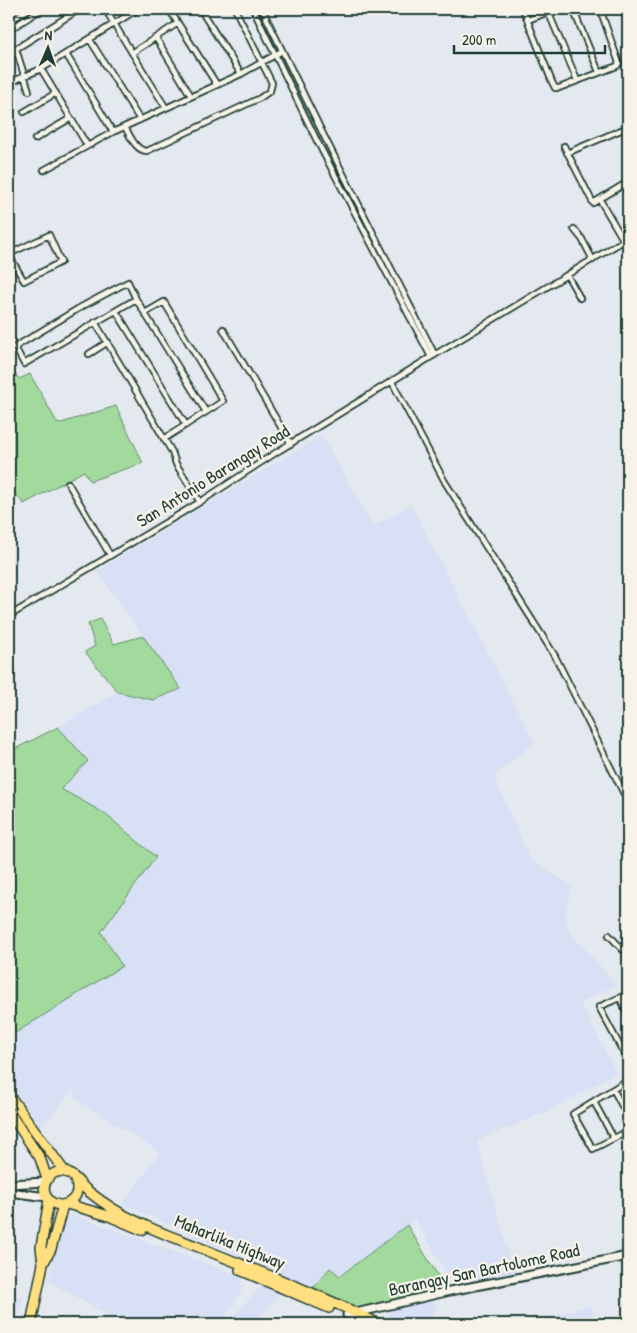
<svg xmlns="http://www.w3.org/2000/svg" width="637" height="1333" font-family="'Patrick Hand',sans-serif">
  <style>
    .built { fill: #d7e0f4 }
    .green { fill: #a2d99d; stroke: #608b68 }
    .lines { fill: none; stroke-linecap: round; stroke-linejoin: round }
    .street-casing { stroke: #1f3d34; stroke-width: 8 }
    .secondary-casing { stroke: #1f3d34; stroke-width: 11 }
    .highway-casing { stroke: #1f3d34; stroke-width: 12 }
    .street { stroke: #f7f3e8; stroke-width: 4.5 }
    .secondary { stroke: #f7f3e8; stroke-width: 7 }
    .highway { stroke: #ffdf80; stroke-width: 9 }
    .labels { text-anchor: middle; stroke-width: 4.5; stroke-linejoin: round; paint-order: stroke }
    .street-label { font-size: 18px; fill: #1f3d34; stroke: #f7f3e8 }
  </style>
  <rect width="100%" height="100%" fill="#e4e8ef"/>
  <filter id="ink" filterUnits="userSpaceOnUse"><feTurbulence type="fractalNoise" baseFrequency=".02" numOctaves="2"/><feDisplacementMap in="SourceGraphic" scale="10" xChannelSelector="R" yChannelSelector="G"/><feConvolveMatrix kernelMatrix="1 2 1 2 8 2 1 2 1" color-interpolation-filters="sRGB"/></filter>
  <g filter="url(#ink)">
    <path class="built" d="M322,435L373,527L411,505L534,742L494,777L530,859L572,886L565,911L568,930L616,984L580,1003L616,1072L554,1108L477,1141L514,1274L454,1285L415,1219L340,1276L330,1268L313,1288L123,1204L160,1152L76,1099L73,1089L51,1116L40,1126L9,1082V1043L16,1037L12,1035L122,966L101,932L156,857L104,813L61,789L88,761L58,727L118,692L153,700L181,689L97,571Z
      M73,1215L243,1277L240,1284L244,1286L221,1324H124L48,1281L63,1217Z
      M262,1286L280,1293L253,1324H225Z
      M23,1295L17,1324H9V1302Z
      M427,1301L438,1305L428,1324H394L386,1320L391,1307Z
      M590,1306L598,1324H521Z"/>
    <path class="green" d="M9,365L19,379L30,374L58,424L116,406L143,463L90,481L84,471L24,504L9,487Z
      M100,619L114,644L143,636L181,689L153,700L118,692L85,652L95,646L88,624Z
      M58,727L88,761L61,789L104,813L156,857L101,932L122,966L9,1037V938L12,935L9,931V752Z
      M407,1225L445,1287L357,1308L313,1288L330,1268L340,1276Z"/>
    <g class="lines">
      <g class="street-casing">
        <path id="street" d="M105,9L166,108
          M169,9L217,85
          M200,9L241,74
          M253,9L317,141L431,357
          M262,9L324,136L435,355
          M523,9L552,82L555,88H559L617,66L619,63L600,9
          M547,9L577,80
          M573,9L599,72
          M623,9L628,21
          M528,20L556,9
          M9,21L29,9
          M9,30L42,9
          M156,38L191,96
          M90,40L140,120
          M16,49L29,91
          M9,53L80,9
          M132,53L178,23
          M66,54L113,132
          M41,69L87,145
          M9,83L41,69L138,9
          M24,112L56,93
          M125,127C130,136 136,151 147,151L260,98L270,91L272,83L235,9
          M35,139L71,118
          M564,146L593,203L628,182
          M567,153L628,127
          M44,170L113,132L241,74L282,51
          M600,200L624,241
          M574,229L582,239L593,260
          M9,254L49,235L61,262L24,281L9,255
          M567,275L580,298
          M136,299L24,364L15,347L81,307L128,282L136,299L206,412
          M116,311L186,425
          M145,313L164,302L223,401L164,439
          M95,322L172,452L176,464L200,502
          M223,329L291,444
          M89,354L108,342
          M392,382L445,482L555,656L628,802
          M68,483L110,555
          M9,616L200,502L280,450L431,357L628,238
          M609,935L623,950L628,948
          M628,951L627,952L628,955
          M628,994L599,1007L628,1061
          M620,998L628,1015
          M628,1080L573,1114L593,1149L628,1131
          M613,1089L628,1117
          M594,1102L613,1137
          M348,1324L354,1317
          M356,1324L363,1322"/>
      </g>
      <g class="secondary-casing">
        <path id="secondary" d="M9,1184L46,1182
          M9,1192L47,1197
          M347,1315L450,1291L628,1256"/>
      </g>
      <g class="highway-casing">
        <path id="highway" d="M9,1095L65,1172
          M9,1112L40,1158L47,1179
          M75,1180C85,1201 57,1215 46,1196C40,1184 51,1169 65,1172C74,1174 81,1186 88,1191C104,1204 122,1215 140,1223C158,1232 178,1239 196,1246C257,1271 320,1294 379,1324
          M67,1204L109,1216L142,1230
          M43,1264L41,1247L49,1200
          M240,1270L329,1308
          M31,1324L43,1264L51,1249L63,1205"/>
      </g>
      <use href="#street" class="street"/>
      <use href="#secondary" class="secondary"/>
      <use href="#highway" class="highway"/>
    </g>
  </g>
  <g class="labels">
    <g class="street-label">
      <text transform="translate(213 476) rotate(-32)" y="6">San Antonio Barangay Road</text>
      <text transform="translate(230 1242) rotate(22)" y="6">Maharlika Highway</text>
      <text transform="translate(484 1270) rotate(-12)" y="6">Barangay San Bartolome Road</text>
    </g>
  </g>
  <rect width="637" height="1333" fill="none" stroke="#f7f3e8" stroke-width="30"/>
  <rect x="15" y="15" width="607" height="1303" fill="none" stroke="#1f3d34" stroke-width="2" filter="url(#ink)"/>
  <g transform="translate(48 48) rotate(2)" stroke="#f7f3e8" stroke-width="4" paint-order="stroke">
  <path d="M0-4L9 19L0 12L-9 19Z" fill="#1f3d34"/>
  <text y="-8" font-size="14" font-weight="bold" text-anchor="middle" fill="#1f3d34">N</text>
  </g>
  <path d="M454 45v8h151v-8" fill="none" stroke="#1f3d34" stroke-width="2.5"/>
  <text x="462" y="45" font-size="15" fill="#1f3d34" stroke="#f7f3e8" stroke-width="4" paint-order="stroke">200 m</text>
</svg>
